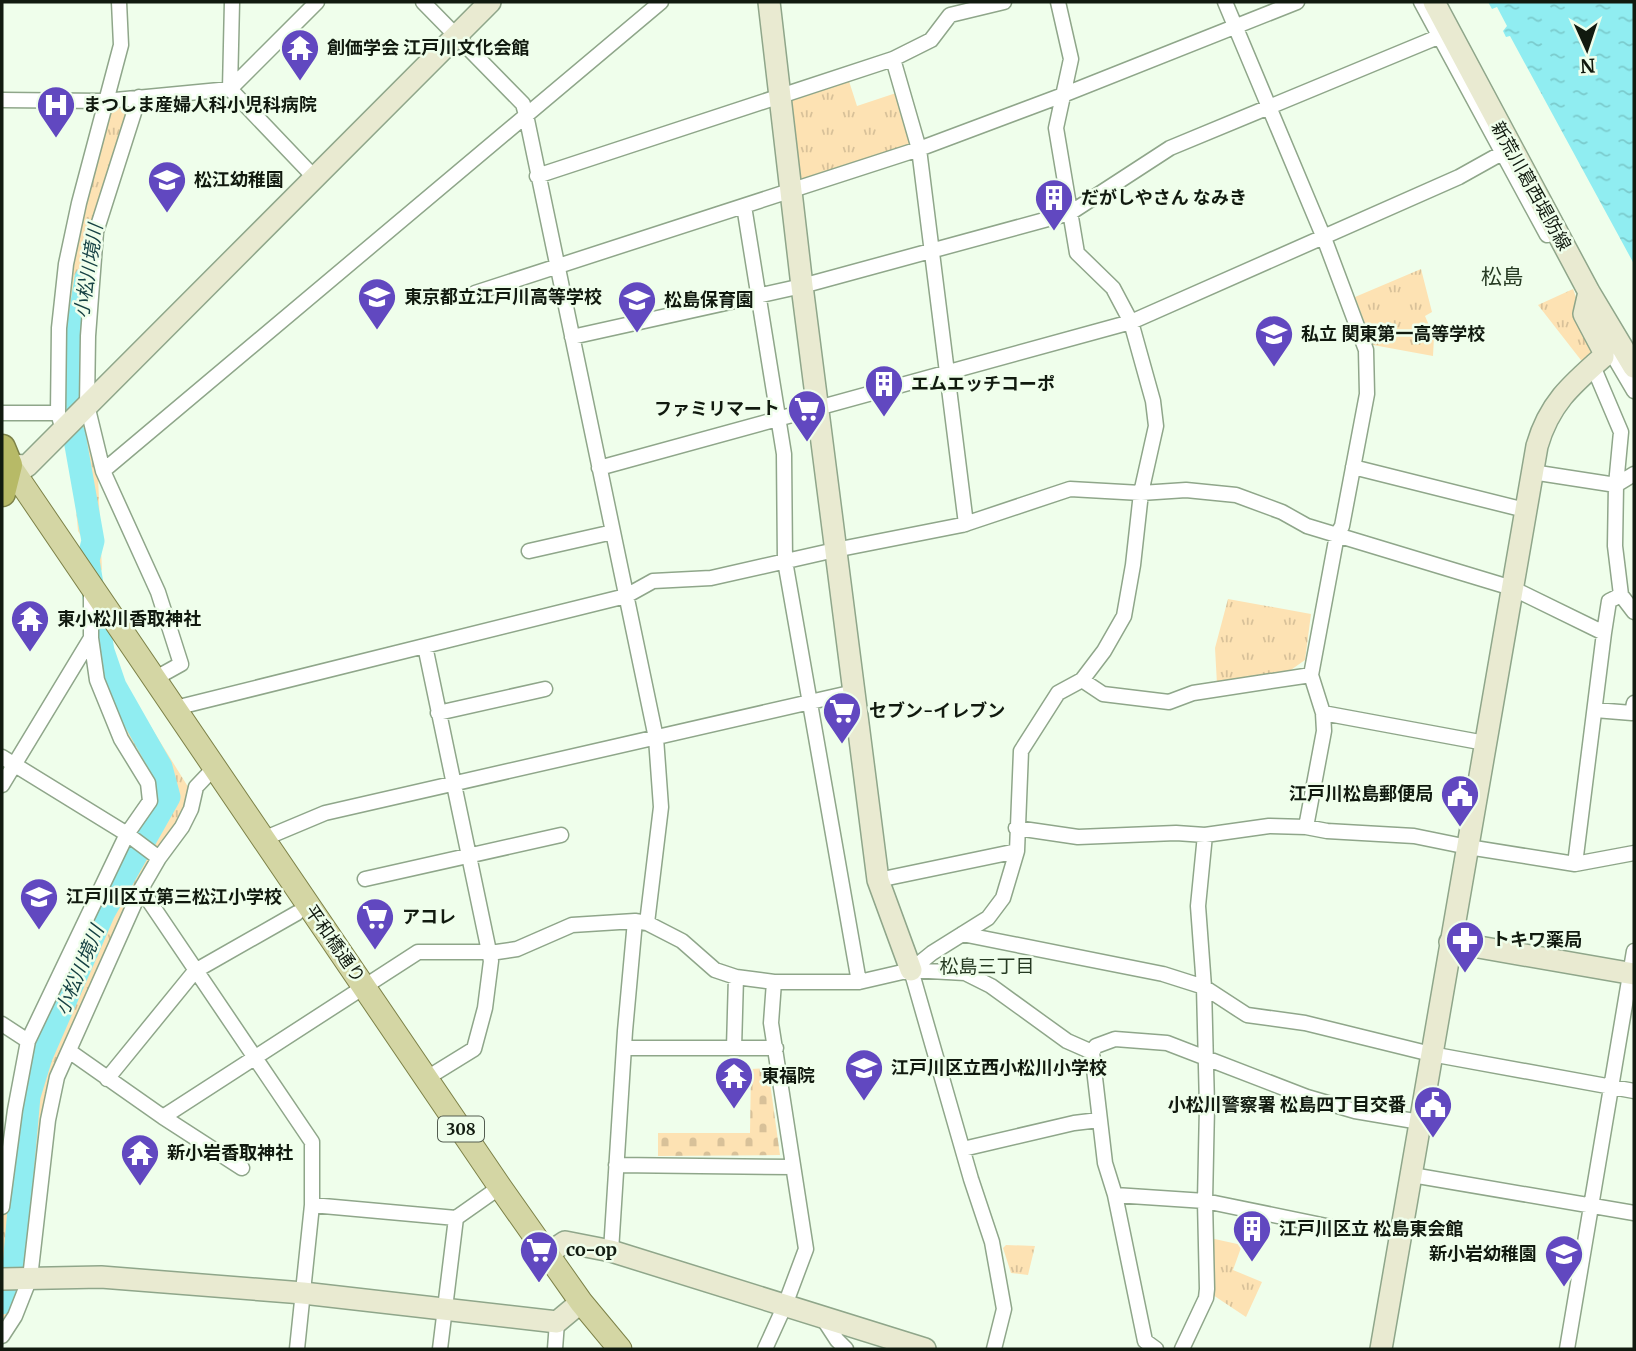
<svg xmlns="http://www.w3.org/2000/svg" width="1636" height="1351" font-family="Merriweather,'Noto Sans JP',serif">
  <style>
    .cemetery { fill: url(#cemetery-stones) }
    .park { fill: url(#park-tufts) }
    .water { fill: url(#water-ripples) }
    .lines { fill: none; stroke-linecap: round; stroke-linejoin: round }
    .river { stroke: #90edf1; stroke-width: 23 }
    .street-casing { stroke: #8fa68a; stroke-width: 17 }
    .secondary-casing { stroke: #8fa68a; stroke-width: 24 }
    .primary-casing { stroke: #7d8248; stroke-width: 25 }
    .highway-casing { stroke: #7d8248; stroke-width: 29 }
    .street { stroke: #fff; stroke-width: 14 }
    .secondary { stroke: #e9ead1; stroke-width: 21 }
    .primary { stroke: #d4d6a4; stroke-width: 23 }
    .highway { stroke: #b7ba67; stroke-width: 26 }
    .labels { text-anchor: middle; stroke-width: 5; stroke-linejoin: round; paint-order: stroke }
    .shield { fill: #effeeb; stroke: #545e51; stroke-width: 2 }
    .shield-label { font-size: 16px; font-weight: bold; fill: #111a0f }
    .poi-label { font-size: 18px; font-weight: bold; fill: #111a0f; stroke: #effeeb; text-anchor: start }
    .street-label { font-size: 18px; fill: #111a0f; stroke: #effeeb }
    .water-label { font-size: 19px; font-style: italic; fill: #154143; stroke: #effeeb }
    .neighbourhood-label { font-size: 19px; fill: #263a22; stroke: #effeeb }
    .quarter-label { font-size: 21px; fill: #263a22; stroke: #effeeb }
  </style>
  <defs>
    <pattern id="cemetery-stones" width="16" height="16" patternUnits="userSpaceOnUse" patternTransform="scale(1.75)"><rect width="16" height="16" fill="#fde2b3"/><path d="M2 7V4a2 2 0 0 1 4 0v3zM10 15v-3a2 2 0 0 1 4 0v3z" fill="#d8c199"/></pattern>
    <pattern id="park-tufts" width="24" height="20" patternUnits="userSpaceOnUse" patternTransform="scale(1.75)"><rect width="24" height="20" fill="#fde2b3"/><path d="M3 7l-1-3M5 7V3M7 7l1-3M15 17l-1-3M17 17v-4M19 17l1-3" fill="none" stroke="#d8c199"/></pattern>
    <pattern id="water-ripples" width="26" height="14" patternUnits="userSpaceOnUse" patternTransform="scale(1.75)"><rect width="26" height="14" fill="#90edf1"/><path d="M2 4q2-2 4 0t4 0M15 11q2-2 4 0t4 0" fill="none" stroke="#7bcbcd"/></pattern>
  </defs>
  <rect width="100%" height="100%" fill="#effeeb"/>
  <path class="cemetery" d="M768,1068L780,1155L658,1156V1133H750L751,1069Z"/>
  <path class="park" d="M848,78L857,106L899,92L915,148L796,185L785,100Z
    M134,100L94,232L84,403L66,423L61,411L68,263L108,104Z
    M1421,269L1432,312L1425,316L1434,337L1433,356L1373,345L1355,297Z
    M1573,289L1594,347L1592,357L1584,364L1538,305Z
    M89,418L97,452L102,571L78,531L70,439Z
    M1228,599L1311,614L1305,660L1288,672L1217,684L1215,648Z
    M96,628L107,633L123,682L190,790L187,807L54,1075L27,1274L2,1330V1169L30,1043L132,833L153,803L100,678Z
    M1210,1238L1242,1245L1233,1270L1262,1282L1246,1317L1213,1295Z
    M1006,1245L1035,1246L1028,1275L1011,1273L1003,1248Z"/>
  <path class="water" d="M1488,2H1634V264L1510,36L1506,37L1503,31L1507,26L1497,7L1492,9Z"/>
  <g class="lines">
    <path class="river" d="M70,407L68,389L86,278
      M2,1303L12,1289L29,1096L41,1057L104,912L169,797L161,767L115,686L103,651L88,560L93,541L74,434"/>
    <g class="street-casing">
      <path id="street" d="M232,2L230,89L314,177
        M423,2L523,104L526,115L656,738L661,807L647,923
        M1225,2L1324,238L1366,350L1367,394L1342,526L1337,535L1311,675L1323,713L1324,731L1306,827
        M1421,2L1547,235
        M893,59L919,149L966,524
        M139,97L96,232L88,336L87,405L103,471L158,592L181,664L154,679
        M2,100L105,101L230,89L317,2
        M537,176L893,59L931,40L950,15L1004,2
        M744,206L784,454L785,561L859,982
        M475,293L919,149L1063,95L1297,2
        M572,337L802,286L1070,213L1170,148L1438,37
        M1603,350L1614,357L1634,391
        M1593,366L1621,432L1616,485L1615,546L1621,595L1634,612
        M2,413H58
        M63,430L58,413L59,328L66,264L79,203L121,45L119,2
        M1353,467L1525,510
        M599,468L1131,322L1459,177L1502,153
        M103,471L661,2
        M1532,472L1616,485L1634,474
        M529,551L613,532
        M425,646L491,961L485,1008L474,1049L427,1078
        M1082,680L1103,694L1169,702L1193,693L1311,675
        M175,708L626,596L653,581L711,578L835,550L962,525L1070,489L1141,493L1186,490L1236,495L1282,512L1307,526L1512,588L1604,633L1609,601L1621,595
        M1595,710L1632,713L1634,703
        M438,713L545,689
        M1323,713L1485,743
        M2,757L127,834L159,858
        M2,785L91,638
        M1016,828L1078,837L1176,833L1205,835L1269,826L1306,827L1327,831L1414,836L1468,847L1575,864L1634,853
        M263,839L325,813L854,692
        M1575,864L1604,633
        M365,879L561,835
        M878,880L1017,851
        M141,889L312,1142V1205L297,1349
        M962,934L1163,974L1204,987L1247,1015L1305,1023L1431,1054L1634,1091
        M911,970L932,953L988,918L1003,898L1017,851L1021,751L1058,693L1082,680L1104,651L1124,616L1133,565L1141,493L1156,426L1153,401L1131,322L1113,288L1077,253L1056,128L1071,59L1058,2
        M911,970L971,1179L992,1242L1004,1309L994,1349
        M2,1024L28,1041
        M624,1048H776
        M734,1048L736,977
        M69,1051L163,1117L242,1168
        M1092,1052L1105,1163L1115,1195L1145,1341L1156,1349
        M107,1079L195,971L297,913
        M163,1117L418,952H497L517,949L572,925L635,921L647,923L682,941L715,970L736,977L774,982H859L911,970L965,973L991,986L1067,1041L1092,1052L1096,1046L1115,1039L1167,1043L1307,1097L1355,1111L1420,1122
        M963,1149L1074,1123L1099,1120
        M616,1165L793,1167
        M1412,1175L1634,1213
        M1115,1195L1205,1201L1341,1229
        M312,1205L456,1218
        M2,1207L15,1110L28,1041L127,834L150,801L148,783L121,739L97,680L91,638V589
        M611,1251L625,1031L635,921
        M822,1317L837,1340L846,1349
        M2,1336L15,1316L30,1278L48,1120L57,1077L141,889L159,858L182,827L191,809L196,787L215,767
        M440,1349L456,1218L500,1187
        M555,1349L557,1322
        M765,1349L785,1305L806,1249L771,1023L774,982
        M1182,1349L1206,1298L1207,1289L1205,1201L1207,1106L1204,987L1198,906L1205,835
        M1567,1349L1634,951"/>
    </g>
    <g class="secondary-casing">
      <path id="secondary" d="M769,2L802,286L878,880L911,970
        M1434,2L1589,292L1634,367
        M9,465L27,466L490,2
        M1450,942L1634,974
        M547,1254L565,1242L611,1251L925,1349
        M2,1279L101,1277L303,1293L557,1322L581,1302
        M1381,1349L1537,446C1549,404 1571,385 1603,357V350L1584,314L1589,292"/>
    </g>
    <g class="primary-casing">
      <path id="primary" d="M9,465L500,1187L581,1302L620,1349"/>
    </g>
    <g class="highway-casing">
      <path id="highway" d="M2,448L9,465L2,493"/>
    </g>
    <use href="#street" class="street"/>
    <use href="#secondary" class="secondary"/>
    <use href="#primary" class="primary"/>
    <use href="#highway" class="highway"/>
  </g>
  <defs>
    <g id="temple-pin" transform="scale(2.0125)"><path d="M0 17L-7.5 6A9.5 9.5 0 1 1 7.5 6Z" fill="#6148c0" stroke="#effeeb"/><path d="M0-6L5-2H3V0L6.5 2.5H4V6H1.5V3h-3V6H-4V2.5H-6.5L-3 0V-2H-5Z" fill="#fff"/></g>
    <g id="hospital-pin" transform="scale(2.0125)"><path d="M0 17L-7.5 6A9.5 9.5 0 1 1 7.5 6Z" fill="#6148c0" stroke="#effeeb"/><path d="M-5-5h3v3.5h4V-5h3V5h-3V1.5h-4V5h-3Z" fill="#fff"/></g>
    <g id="school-pin" transform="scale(2.0125)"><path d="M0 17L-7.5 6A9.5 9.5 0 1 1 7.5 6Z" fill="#6148c0" stroke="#effeeb"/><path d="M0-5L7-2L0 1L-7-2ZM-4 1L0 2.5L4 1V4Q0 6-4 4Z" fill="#fff"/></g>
    <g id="building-pin" transform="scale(2.0125)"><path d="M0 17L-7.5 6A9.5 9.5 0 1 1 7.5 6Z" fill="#6148c0" stroke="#effeeb"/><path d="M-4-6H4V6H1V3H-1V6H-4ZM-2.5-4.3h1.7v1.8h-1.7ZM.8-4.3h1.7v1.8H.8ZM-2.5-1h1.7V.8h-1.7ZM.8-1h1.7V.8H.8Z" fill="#fff"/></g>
    <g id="supermarket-pin" transform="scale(2.0125)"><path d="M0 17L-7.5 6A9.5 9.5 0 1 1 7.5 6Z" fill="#6148c0" stroke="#effeeb"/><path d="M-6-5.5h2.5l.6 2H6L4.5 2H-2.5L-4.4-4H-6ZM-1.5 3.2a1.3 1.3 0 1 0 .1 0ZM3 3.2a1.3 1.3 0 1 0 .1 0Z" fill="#fff"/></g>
    <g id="civic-pin" transform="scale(2.0125)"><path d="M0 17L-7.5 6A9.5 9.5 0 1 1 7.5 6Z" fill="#6148c0" stroke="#effeeb"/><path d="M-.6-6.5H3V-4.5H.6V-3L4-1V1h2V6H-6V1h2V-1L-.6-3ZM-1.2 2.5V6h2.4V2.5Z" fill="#fff"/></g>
    <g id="pharmacy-pin" transform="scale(2.0125)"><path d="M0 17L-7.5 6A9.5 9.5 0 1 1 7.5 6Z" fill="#6148c0" stroke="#effeeb"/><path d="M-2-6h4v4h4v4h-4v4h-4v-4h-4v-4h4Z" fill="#fff"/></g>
  </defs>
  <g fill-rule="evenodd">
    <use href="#temple-pin" x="300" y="48"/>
    <use href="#hospital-pin" x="56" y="105"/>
    <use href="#school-pin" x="167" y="180"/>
    <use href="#building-pin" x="1054" y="198"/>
    <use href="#school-pin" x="377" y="297"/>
    <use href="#school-pin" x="637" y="300"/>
    <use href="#school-pin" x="1274" y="334"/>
    <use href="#building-pin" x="884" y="384"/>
    <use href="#supermarket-pin" x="807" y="409"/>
    <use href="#temple-pin" x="30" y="619"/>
    <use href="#supermarket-pin" x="842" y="711"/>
    <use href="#civic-pin" x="1460" y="794"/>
    <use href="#school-pin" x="39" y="897"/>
    <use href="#supermarket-pin" x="375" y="917"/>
    <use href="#pharmacy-pin" x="1465" y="940"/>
    <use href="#school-pin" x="864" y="1068"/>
    <use href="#temple-pin" x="734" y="1076"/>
    <use href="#civic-pin" x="1433" y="1105"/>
    <use href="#temple-pin" x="140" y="1153"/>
    <use href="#building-pin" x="1252" y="1229"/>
    <use href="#supermarket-pin" x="539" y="1250"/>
    <use href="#school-pin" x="1564" y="1254"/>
  </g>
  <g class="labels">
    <rect class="shield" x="438" y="1116.5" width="46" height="25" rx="5"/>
    <g class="shield-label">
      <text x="461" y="1135">308</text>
    </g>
    <g class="poi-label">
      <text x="327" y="54">創価学会 江戸川文化会館</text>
      <text x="83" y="111">まつしま産婦人科小児科病院</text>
      <text x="194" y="186">松江幼稚園</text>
      <text x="1081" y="204">だがしやさん なみき</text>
      <text x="404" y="303">東京都立江戸川高等学校</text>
      <text x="664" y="306">松島保育園</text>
      <text x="1301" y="340">私立 関東第一高等学校</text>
      <text x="911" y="390">エムエッチコーポ</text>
      <text x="780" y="415" text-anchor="end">ファミリマート</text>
      <text x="57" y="625">東小松川香取神社</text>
      <text x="869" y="717">セブン-イレブン</text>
      <text x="1433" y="800" text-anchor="end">江戸川松島郵便局</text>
      <text x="66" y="903">江戸川区立第三松江小学校</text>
      <text x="402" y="923">アコレ</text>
      <text x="1492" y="946">トキワ薬局</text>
      <text x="891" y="1074">江戸川区立西小松川小学校</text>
      <text x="761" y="1082">東福院</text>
      <text x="1406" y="1111" text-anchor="end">小松川警察署 松島四丁目交番</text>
      <text x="167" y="1159">新小岩香取神社</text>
      <text x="1279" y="1235">江戸川区立 松島東会館</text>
      <text x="566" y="1256">co-op</text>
      <text x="1537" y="1260" text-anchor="end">新小岩幼稚園</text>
    </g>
    <g class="street-label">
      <text transform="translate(1531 186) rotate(61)" y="6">新荒川葛西堤防線</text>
      <text transform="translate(335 944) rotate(55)" y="6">平和橋通り</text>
    </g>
    <g class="water-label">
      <text transform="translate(88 271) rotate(-81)" y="7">小松川境川</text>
      <text transform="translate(79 970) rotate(-67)" y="7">小松川境川</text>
    </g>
    <g class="neighbourhood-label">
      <text x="987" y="973">松島三丁目</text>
    </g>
    <g class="quarter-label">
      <text x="1502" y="284">松島</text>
    </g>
  </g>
  <rect width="1636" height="1351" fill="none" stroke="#111a0f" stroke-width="7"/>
  <g transform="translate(1587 49) rotate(177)" stroke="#effeeb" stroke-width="5" paint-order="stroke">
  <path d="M0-5L12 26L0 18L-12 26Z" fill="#111a0f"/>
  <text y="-10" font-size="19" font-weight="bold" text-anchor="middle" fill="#111a0f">N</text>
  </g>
</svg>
